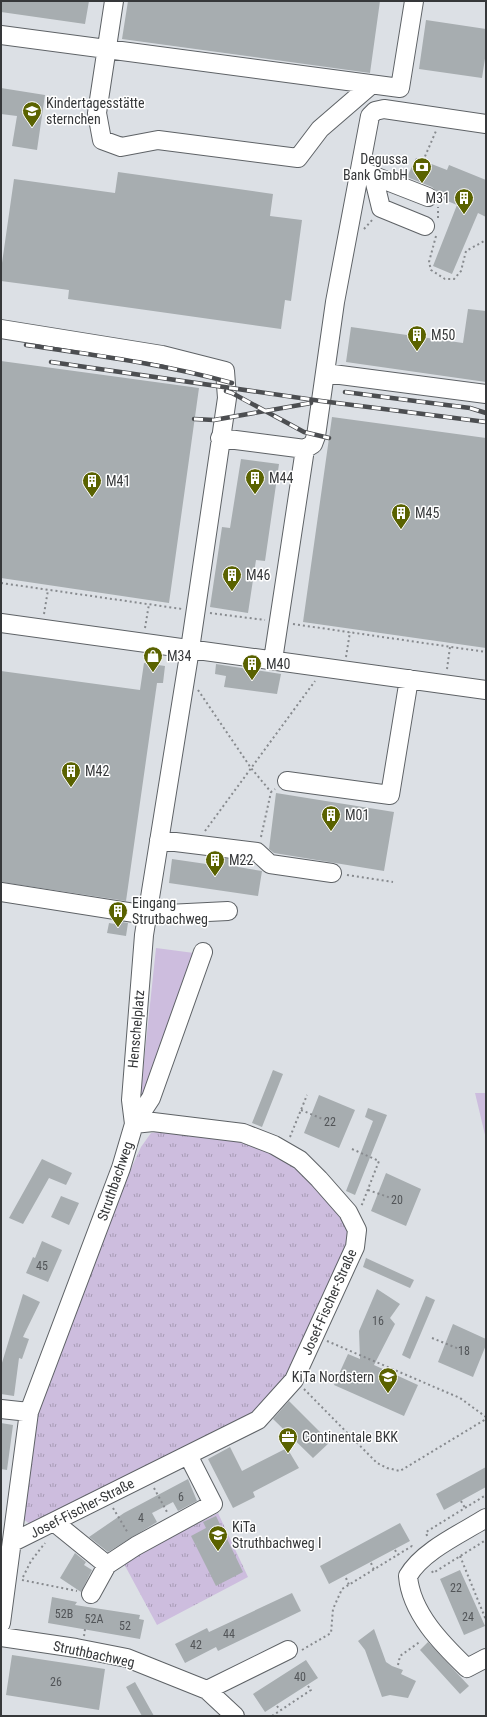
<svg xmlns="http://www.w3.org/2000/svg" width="487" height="1717" font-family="'Roboto Condensed',sans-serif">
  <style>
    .grass { fill: #cdbdde }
    .park { fill: url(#park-tufts) }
    .building { fill: #a7adb0 }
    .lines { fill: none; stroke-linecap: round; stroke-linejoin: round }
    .minor-casing { stroke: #5e6266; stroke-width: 20 }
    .path { stroke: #878a8e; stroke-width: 2; stroke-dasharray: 2 3; stroke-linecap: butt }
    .minor { stroke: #fff; stroke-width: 18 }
    .rail-casing { stroke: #4c4e51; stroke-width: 4.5 }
    .rail { stroke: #fff; stroke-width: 3; stroke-dasharray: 9; stroke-linecap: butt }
    .labels { text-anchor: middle; stroke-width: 3; stroke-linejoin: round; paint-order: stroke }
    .number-label { font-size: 12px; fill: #525558 }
    .poi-label { font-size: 14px; fill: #36383a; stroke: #fff; text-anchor: start }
    .street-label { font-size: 14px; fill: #36383a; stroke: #fff }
  </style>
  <defs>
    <pattern id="park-tufts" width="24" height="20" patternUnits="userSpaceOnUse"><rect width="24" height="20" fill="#cdbdde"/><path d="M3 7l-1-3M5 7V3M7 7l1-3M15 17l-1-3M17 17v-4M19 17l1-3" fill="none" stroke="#a79bb5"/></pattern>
  </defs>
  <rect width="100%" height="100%" fill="#dce0e5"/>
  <path class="grass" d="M156,948L194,953L146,1096L140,1099Z
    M475,1093H486V1139Z"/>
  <path class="park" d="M164,1131L242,1142L273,1151L296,1165L328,1198L351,1230L346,1251L283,1382L250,1418L30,1524L23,1519L37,1412L130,1171L141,1147L151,1133Z
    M218,1513L248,1577L157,1625L123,1562Z"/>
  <path class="building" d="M1,1H89L85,24L1,12Z
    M128,1H380L370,73L122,39Z
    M426,20L486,29V52L482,78L419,69Z
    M1,88L45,95L37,150L12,146L17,116L1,114Z
    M416,158L447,170L449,165L486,180V217L478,213L452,274L433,266L457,205L438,197L436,191L432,187L407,177Z
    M118,172L273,194L270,216L302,220L291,301L285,300L281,329L68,299L69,290L1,281V270L14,179L115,193Z
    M468,309L486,311V382L346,362L351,327L463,343Z
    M1,361L199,388L169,603L1,578Z
    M332,417L486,438V648L303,622Z
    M241,459L279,464L265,561L256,560L248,613L210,607L222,527L230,528Z
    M144,663L165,666L163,683H157L126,901L1,882V671L140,690Z
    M216,664L281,674L277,694L224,687L226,676L215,674Z
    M276,793L394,812L384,871L274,853L269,849Z
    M221,858L239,860L238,867L262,871L258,896L169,883L172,859L220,866Z
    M116,921L128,923L126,936L107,933L109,923L115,924Z
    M273,1070L283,1074L262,1127L252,1123Z
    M319,1095L355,1110L339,1148L304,1133Z
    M368,1108L387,1115L355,1195L346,1191L373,1121L365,1117Z
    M42,1159L72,1173L66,1185L49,1178L23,1224L9,1218Z
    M386,1173L421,1189L406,1226L371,1211Z
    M61,1196L79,1203L69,1225L51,1217Z
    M42,1241L62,1250L48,1282L26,1273L33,1257L35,1258Z
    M366,1258L414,1280L410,1288L363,1267Z
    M377,1289L400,1304L390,1318L395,1324L374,1365L418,1385L404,1416L334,1385L348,1354L360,1359L359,1331Z
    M23,1294L40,1302L23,1337L29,1339L22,1359L19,1358L14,1396L1,1394V1366Z
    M426,1296L435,1300L410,1359L402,1355Z
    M453,1324L486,1339V1345L473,1377L438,1362Z
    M289,1401L330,1442L313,1458L273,1419Z
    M1,1423L13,1425L7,1470L1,1469Z
    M230,1447L242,1471L287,1448L299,1468L253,1492L255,1497L233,1508L208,1459Z
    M486,1467V1487L444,1510L436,1494Z
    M188,1479L197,1501L178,1511L173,1502L156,1511L152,1513L157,1522L108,1552L89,1537L124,1513Z
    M216,1516L243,1572L216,1586L191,1536L206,1528L203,1522Z
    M400,1523L410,1541L329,1584L320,1566Z
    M75,1553L86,1562L84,1565L92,1570L81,1592L60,1578Z
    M460,1570L485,1626L464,1635L440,1579Z
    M292,1593L301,1611L218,1651L216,1647L185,1663L175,1644L207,1628L209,1632Z
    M52,1597L77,1602L75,1605L140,1615L139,1619L144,1620L140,1639L48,1623Z
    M374,1629L386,1662L392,1666L403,1670L401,1674L416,1681L408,1698L390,1695L382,1697L365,1650L358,1641Z
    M428,1642L469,1686L460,1694L420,1650Z
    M12,1655L105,1669L99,1710L6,1695Z
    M306,1660L318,1678L265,1712L253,1694Z
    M135,1682L154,1716H142L126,1687Z"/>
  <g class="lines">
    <g class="minor-casing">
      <path id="minor" d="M114,1L97,113L102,140L121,147L158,140L298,158L320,129L371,85
        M1,35L400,88L414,1
        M364,172L428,197
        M373,175L381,208L425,226
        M1,329L162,355L225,371L227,398L190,649L144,935L131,1100L134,1124
        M325,373L486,394
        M220,438L305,449
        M1,623L486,690
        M273,660L305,449L313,444L316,436L335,302L370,116L375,111L384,109L486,124
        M287,781L390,795L409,679
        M159,840L257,852L270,864L332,873
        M1,892L147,915L228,911
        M1,1409L29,1412
        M486,1518C462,1533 422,1551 408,1576C411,1613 442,1644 467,1668L486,1658
        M54,1522L107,1565
        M13,1542L258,1420L294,1380L355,1247L357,1230L348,1212L319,1179L300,1160L274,1145L243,1133L153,1122L134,1124
        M91,1594L107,1565L136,1546L213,1504L188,1455
        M1,1623L29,1412L121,1168L134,1124L151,1098L203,952
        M1,1637L76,1648L127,1658L207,1690L235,1716
        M207,1690L288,1650"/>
    </g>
    <path class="path" d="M423,161L436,131
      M438,218V207
      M364,229L373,219
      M436,236L429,262L431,270L445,279H454L461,271L466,251L486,240
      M1,583L182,609
      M210,613L265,620
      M44,614L48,590
      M293,624L486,652
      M145,628L149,604
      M346,657L350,632
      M447,669L450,647
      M198,690L251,768L271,792L275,789
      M205,831L315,681
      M261,837L271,792
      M347,875L393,882
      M301,1110L325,1120
      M290,1137L307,1095
      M352,1149L379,1161L361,1207
      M368,1190L391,1198
      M432,1338L459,1349
      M327,1341L460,1398L486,1417
      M304,1389L377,1463L387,1468L400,1471L486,1419
      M154,1488L167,1512
      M461,1501L465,1508
      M113,1508L128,1533
      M427,1536L426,1532L486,1495
      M395,1550L398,1555
      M460,1556L486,1620
      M371,1563L374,1570
      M432,1571L433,1573L486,1540
      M23,1577L31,1561L45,1543
      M346,1578L349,1585
      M22,1580L77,1591
      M84,1636L85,1629
      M302,1650L331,1633L333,1609L342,1589L412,1546L414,1547
      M398,1665L400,1656L421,1641
      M277,1706L280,1710
      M272,1716L311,1690L308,1686"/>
    <use href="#minor" class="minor"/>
    <g class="rail-casing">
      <path id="rail" d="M26,345C95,355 164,364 232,383
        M51,362L321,401L486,422
        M226,391L232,393L304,432L329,438
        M345,392L470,408L486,413
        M194,419L214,420L311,403"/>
    </g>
    <use href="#rail" class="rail"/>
  </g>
  <defs>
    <g id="school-pin" transform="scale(1)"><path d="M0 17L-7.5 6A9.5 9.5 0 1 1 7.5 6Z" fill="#5a6200" stroke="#fff"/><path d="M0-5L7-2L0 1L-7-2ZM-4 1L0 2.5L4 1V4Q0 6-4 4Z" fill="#fff"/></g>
    <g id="bank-pin" transform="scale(1)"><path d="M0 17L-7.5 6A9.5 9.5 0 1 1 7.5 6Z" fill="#5a6200" stroke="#fff"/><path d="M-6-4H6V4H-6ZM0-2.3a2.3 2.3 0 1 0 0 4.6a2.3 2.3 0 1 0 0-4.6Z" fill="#fff"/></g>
    <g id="building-pin" transform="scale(1)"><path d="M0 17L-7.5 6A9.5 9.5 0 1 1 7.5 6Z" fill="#5a6200" stroke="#fff"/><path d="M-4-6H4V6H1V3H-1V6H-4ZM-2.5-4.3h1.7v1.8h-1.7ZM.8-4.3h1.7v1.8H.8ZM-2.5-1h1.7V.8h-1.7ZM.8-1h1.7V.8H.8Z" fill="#fff"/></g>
    <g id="shop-pin" transform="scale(1)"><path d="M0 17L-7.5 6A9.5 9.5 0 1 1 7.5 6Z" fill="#5a6200" stroke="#fff"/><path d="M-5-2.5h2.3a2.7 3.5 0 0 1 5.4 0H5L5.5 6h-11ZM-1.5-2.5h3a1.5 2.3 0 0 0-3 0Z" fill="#fff"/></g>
    <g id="office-pin" transform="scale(1)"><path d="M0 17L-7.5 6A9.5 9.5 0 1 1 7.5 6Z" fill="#5a6200" stroke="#fff"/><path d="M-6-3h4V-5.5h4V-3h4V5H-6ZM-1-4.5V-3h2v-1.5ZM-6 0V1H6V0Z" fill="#fff"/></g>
  </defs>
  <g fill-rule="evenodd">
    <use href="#school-pin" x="32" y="111"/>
    <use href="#bank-pin" x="422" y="167"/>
    <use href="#building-pin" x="464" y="198"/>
    <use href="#building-pin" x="417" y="335"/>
    <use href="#building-pin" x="255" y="478"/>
    <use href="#building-pin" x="92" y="481"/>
    <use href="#building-pin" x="401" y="513"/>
    <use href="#building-pin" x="232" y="575"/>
    <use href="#shop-pin" x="153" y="656"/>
    <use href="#building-pin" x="252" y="664"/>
    <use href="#building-pin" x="71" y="771"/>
    <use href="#building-pin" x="331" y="815"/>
    <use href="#building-pin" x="215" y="860"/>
    <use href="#building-pin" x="118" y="911"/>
    <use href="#school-pin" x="388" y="1377"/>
    <use href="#office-pin" x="288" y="1437"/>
    <use href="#school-pin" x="218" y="1535"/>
  </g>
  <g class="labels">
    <g class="number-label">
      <text x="330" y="1126">22</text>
      <text x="397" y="1204">20</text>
      <text x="42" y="1270">45</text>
      <text x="378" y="1325">16</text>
      <text x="464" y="1355">18</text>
      <text x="181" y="1501">6</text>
      <text x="141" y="1522">4</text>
      <text x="456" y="1592">22</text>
      <text x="64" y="1618">52B</text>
      <text x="468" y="1621">24</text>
      <text x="94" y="1623">52A</text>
      <text x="125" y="1630">52</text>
      <text x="229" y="1638">44</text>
      <text x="196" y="1649">42</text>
      <text x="300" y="1681">40</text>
      <text x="56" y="1686">26</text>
    </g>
    <g class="poi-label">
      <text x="46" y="108">Kindertagesstätte<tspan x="46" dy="16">sternchen</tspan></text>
      <text x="408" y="164" text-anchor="end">Degussa<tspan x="408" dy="16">Bank GmbH</tspan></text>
      <text x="450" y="203" text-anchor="end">M31</text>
      <text x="431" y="340">M50</text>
      <text x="269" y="483">M44</text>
      <text x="106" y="486">M41</text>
      <text x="415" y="518">M45</text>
      <text x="246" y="580">M46</text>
      <text x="167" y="661">M34</text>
      <text x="266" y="669">M40</text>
      <text x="85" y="776">M42</text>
      <text x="345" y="820">M01</text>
      <text x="229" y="865">M22</text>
      <text x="132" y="908">Eingang<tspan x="132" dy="16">Strutbachweg</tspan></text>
      <text x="374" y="1382" text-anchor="end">KiTa Nordstern</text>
      <text x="302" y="1442">Continentale BKK</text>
      <text x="232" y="1532">KiTa<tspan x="232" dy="16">Struthbachweg I</tspan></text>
    </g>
    <g class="street-label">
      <text transform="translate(136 1029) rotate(-85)" y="5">Henschelplatz</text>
      <text transform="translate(115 1181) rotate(-71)" y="5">Struthbachweg</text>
      <text transform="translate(329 1302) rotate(-66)" y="5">Josef-Fischer-Straße</text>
      <text transform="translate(82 1508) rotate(-27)" y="5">Josef-Fischer-Straße</text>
      <text transform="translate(94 1654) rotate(12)" y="5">Struthbachweg</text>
    </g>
  </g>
  <rect width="487" height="1717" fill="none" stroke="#36383a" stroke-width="4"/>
</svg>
